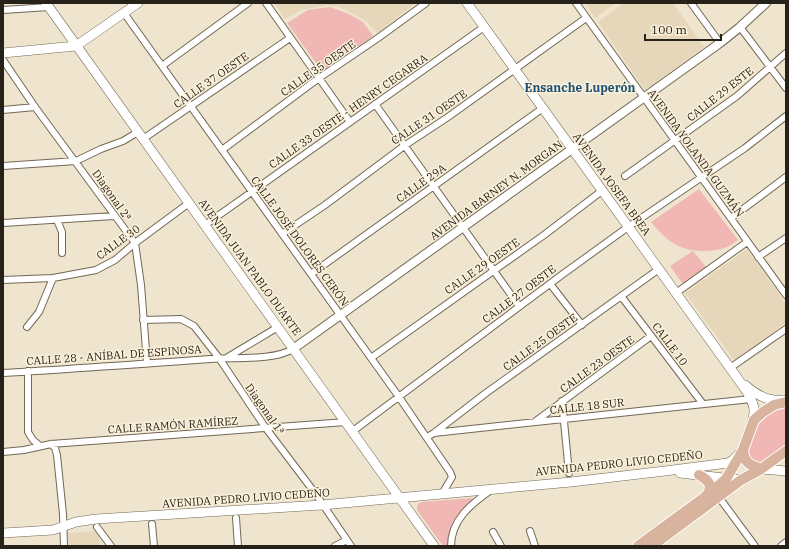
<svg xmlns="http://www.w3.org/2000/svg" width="789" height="549" font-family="'IBM Plex Serif',serif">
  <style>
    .built { fill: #e6d7bb }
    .green { fill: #f0b7b4 }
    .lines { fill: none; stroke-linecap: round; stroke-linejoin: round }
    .minor-casing { stroke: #726855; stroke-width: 8 }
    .tertiary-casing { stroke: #726855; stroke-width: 10 }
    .secondary-casing { stroke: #726855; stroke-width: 10 }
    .primary-casing { stroke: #fff; stroke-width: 12 }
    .minor { stroke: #fff; stroke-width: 6 }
    .tertiary { stroke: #fff; stroke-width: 8 }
    .secondary { stroke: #fff; stroke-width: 9 }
    .primary { stroke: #d8b39d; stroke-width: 10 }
    .labels { text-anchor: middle; stroke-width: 3; stroke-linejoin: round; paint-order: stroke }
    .street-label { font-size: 11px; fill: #262119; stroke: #fcf1db }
    .neighbourhood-label { font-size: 12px; font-weight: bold; fill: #1a5173; stroke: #fcf1db }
  </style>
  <rect width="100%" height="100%" fill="#efe4ce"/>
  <path class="built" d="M274,3H416L377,33L366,21L348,11L335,6H325L301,10L285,19Z
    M585,3H616L595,18Z
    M623,3H673L704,47L645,90L598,22Z
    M747,249L786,304V323L734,360L685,293Z
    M99,531L100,546H69L68,533Z"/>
  <path class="green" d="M330,7L349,14L363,22L373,36L322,71L287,23L308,10Z
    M699,189L738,240C734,242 731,246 727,247C711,253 688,253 673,243C665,238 658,230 651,222Z
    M693,251L711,273L687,290L670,266Z
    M786,405V445L761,464L753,462L747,454L757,423L765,416Z
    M473,498L452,525L448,546H443L417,510L418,504L422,502Z"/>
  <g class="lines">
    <g class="minor-casing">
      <path id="minor" d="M266,3L350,122
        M576,3L786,295
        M691,3L720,43
        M3,10L49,7
        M124,13L399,397L450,472L452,477L442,494
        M740,27L786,88
        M3,60L35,107L135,243L141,285L147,363
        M162,66L248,3
        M375,104L519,306
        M3,110L35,107
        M143,139L290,38
        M222,150L319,78L378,38L426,3
        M3,166L76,161L101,149L123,141L138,132
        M625,176L737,96L786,53
        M731,218L786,177
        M57,220L62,232V253
        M3,223L114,216
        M205,225L484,27
        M282,234L325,205L404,146L448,117L586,18
        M758,257L786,238
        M311,274L543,108
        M3,280L53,278L96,270L115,260L135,243L189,203
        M551,285L582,325
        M676,293L747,242
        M621,296L703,404
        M143,320L181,319L194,326L219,358L265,427L315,493L351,546
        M27,327L39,312L53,278
        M228,357L278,327
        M371,358L544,235L603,190
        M730,368L786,329
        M28,371V432L33,440L40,446
        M3,373C72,369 141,364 210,359C234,357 273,361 293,349
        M562,401L569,473
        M536,421L651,336
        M353,431L563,274L628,227L745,148L786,116
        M434,433L486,393L659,269
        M427,437L434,433L751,399
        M51,444L55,448L57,455L63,514L64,546
        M3,452L24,450L51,444L346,422
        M718,496L755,546
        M236,518L238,546
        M152,524L154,546
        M97,527L111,546
        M530,531L535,546
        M493,532L501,546
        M335,546L347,540
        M451,546C451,520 471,504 491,490
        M781,546L786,542"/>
    </g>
    <g class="tertiary-casing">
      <path id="tertiary" d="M293,349L720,43L740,27L766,3"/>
    </g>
    <g class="secondary-casing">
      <path id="secondary" d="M46,3L434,546
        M467,3L738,379C744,388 755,401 754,412C754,417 752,421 752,426
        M3,53L76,46L138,3
        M745,385C756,395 769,402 784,400
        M761,469L786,471
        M680,473L741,480
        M3,533L53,530L76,522L96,519L322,505L571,482L665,471L728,463L733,460L739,454"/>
    </g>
    <g class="primary-casing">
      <path id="primary" d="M743,450C744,463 750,465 761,469
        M699,475C709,480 714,487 706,496
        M638,546L705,497L726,479L743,450L754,420L763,412L774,405L786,402
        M652,546L741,480L761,469L786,451"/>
    </g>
    <use href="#minor" class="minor"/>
    <use href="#tertiary" class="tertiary"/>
    <use href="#secondary" class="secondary"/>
    <use href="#primary" class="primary"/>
  </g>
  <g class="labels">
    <g class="street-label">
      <text transform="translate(318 68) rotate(-35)" y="4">CALLE 35 OESTE</text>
      <text transform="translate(211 80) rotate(-35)" y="4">CALLE 37 OESTE</text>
      <text transform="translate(720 94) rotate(-38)" y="4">CALLE 29 ESTE</text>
      <text transform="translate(348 111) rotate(-35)" y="4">CALLE 33 OESTE - HENRY CEGARRA</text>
      <text transform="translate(429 117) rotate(-34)" y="4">CALLE 31 OESTE</text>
      <text transform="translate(696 153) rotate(54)" y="4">AVENIDA YOLANDA GUZMÁN</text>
      <text transform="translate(421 183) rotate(-35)" y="4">CALLE 29A</text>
      <text transform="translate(612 184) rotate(54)" y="4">AVENIDA JOSEFA BREA</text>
      <text transform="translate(496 190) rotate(-36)" y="4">AVENIDA BARNEY N. MORGAN</text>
      <text transform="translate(112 195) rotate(55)" y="4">Diagonal 2ª</text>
      <text transform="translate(300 241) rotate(54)" y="4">CALLE JOSÉ DOLORES CERÓN</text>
      <text transform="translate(118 242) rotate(-36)" y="4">CALLE 30</text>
      <text transform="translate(482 266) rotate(-35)" y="4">CALLE 29 OESTE</text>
      <text transform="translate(250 267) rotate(54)" y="4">AVENIDA JUAN PABLO DUARTE</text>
      <text transform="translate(519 294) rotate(-37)" y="4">CALLE 27 OESTE</text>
      <text transform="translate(540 342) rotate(-36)" y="4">CALLE 25 OESTE</text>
      <text transform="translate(670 344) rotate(53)" y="4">CALLE 10</text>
      <text transform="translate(114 355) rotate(-4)" y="4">CALLE 28 - ANÍBAL DE ESPINOSA</text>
      <text transform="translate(597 364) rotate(-36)" y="4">CALLE 23 OESTE</text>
      <text transform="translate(587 406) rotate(-6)" y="4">CALLE 18 SUR</text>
      <text transform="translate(265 409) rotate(55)" y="4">Diagonal 1ª</text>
      <text transform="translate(173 425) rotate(-4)" y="4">CALLE RAMÓN RAMÍREZ</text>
      <text transform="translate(619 463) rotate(-6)" y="4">AVENIDA PEDRO LIVIO CEDEÑO</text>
      <text transform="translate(246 498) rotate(-4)" y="4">AVENIDA PEDRO LIVIO CEDEÑO</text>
    </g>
    <g class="neighbourhood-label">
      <text x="580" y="92">Ensanche Luperón</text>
    </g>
  </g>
  <rect width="789" height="549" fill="none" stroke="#262119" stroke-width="8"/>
  <path d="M645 34v6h76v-6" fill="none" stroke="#262119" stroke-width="2"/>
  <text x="651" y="34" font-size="12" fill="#262119" stroke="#fcf1db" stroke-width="3" paint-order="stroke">100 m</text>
</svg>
